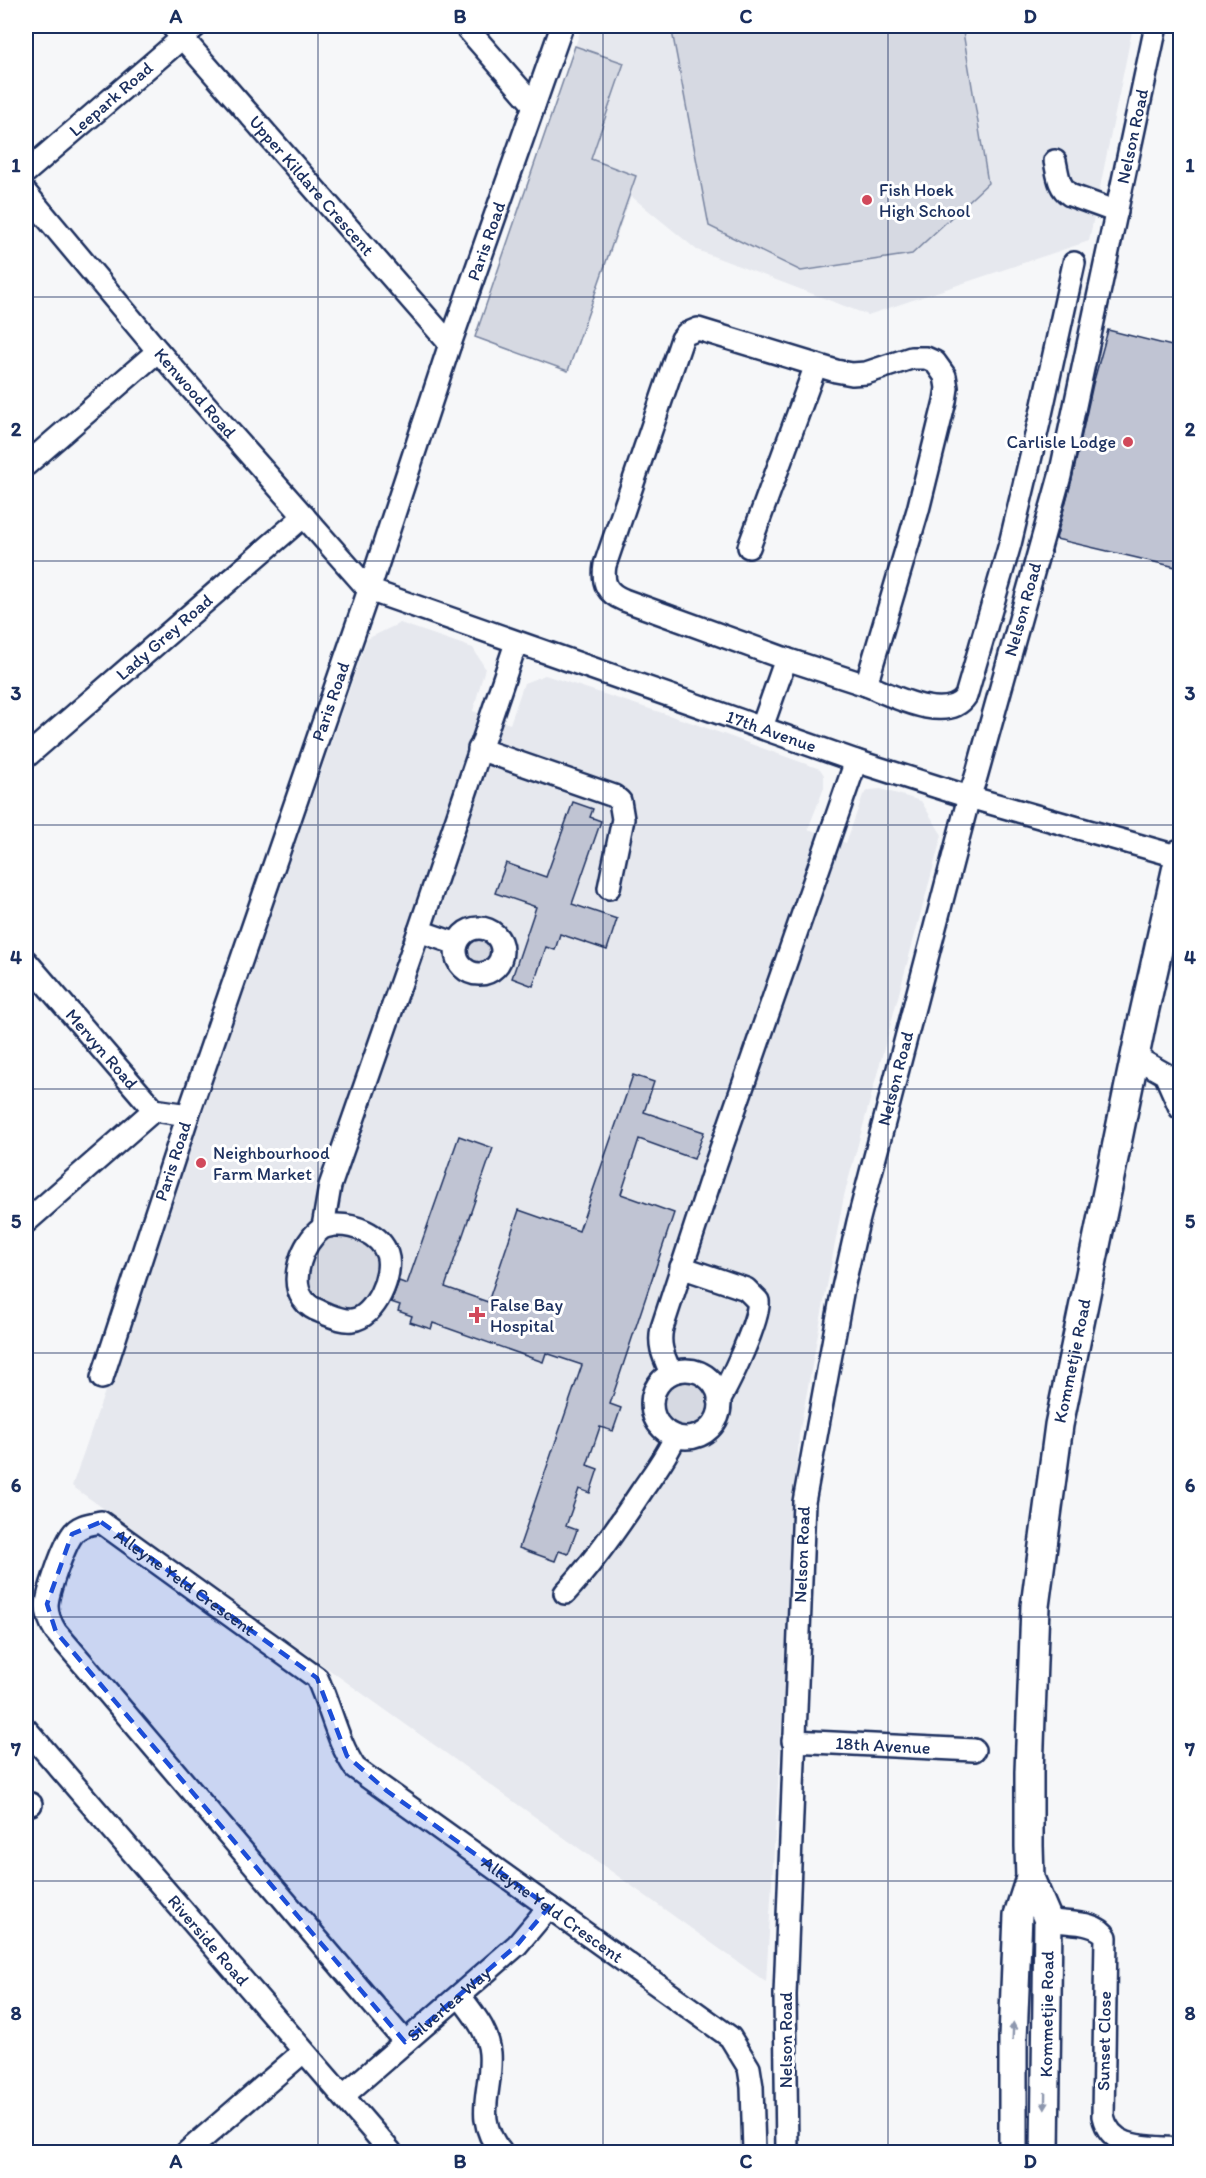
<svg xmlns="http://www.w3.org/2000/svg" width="1206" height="2178" font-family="Itim,sans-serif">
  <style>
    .built { fill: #e6e8ee }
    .green { fill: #d6d9e2; stroke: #7884a0; stroke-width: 1.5 }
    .building { fill: #c0c4d3; stroke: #1b2f5e; stroke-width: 1.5 }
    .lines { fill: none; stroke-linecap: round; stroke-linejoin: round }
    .minor-casing { stroke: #1b2f5e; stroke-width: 26 }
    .major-casing { stroke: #1b2f5e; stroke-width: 32 }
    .minor { stroke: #fff; stroke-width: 21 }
    .major { stroke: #fff; stroke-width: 27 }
    .oneway { fill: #8d97ae }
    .marked { fill: #1d4ed8; fill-opacity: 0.2; stroke: #1d4ed8; stroke-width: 4.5; stroke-dasharray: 12 8; stroke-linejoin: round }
    .grid { fill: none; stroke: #1b2f5e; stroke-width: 1.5; stroke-opacity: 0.55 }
    .poi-dot { fill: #d1495b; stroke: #fff; stroke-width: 2 }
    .labels { text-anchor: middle; stroke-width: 6; stroke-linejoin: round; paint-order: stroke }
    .street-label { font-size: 18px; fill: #1b2f5e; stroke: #fff }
    .poi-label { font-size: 18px; fill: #1b2f5e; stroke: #fff; text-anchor: start }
    .neatline { fill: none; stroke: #1b2f5e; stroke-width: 2 }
    .grid-label { font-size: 20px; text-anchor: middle; font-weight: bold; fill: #1b2f5e }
  </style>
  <rect width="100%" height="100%" fill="#f6f7f9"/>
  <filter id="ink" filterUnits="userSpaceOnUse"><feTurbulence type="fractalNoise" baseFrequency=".0167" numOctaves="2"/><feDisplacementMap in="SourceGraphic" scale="12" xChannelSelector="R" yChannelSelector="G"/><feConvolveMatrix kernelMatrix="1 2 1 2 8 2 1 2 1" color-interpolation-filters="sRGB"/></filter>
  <g filter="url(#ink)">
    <path class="built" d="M582,26H1133L1089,241L868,315L697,250L631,196L568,371L475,337Z
      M400,623L473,648L485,668L473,711L510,724L524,683L545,675L687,721L820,769L824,775V788L808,829L846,843L863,795L869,790L881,789L921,801L942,835L844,1196L799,1434L766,1982L72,1486L367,639Z"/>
    <path class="green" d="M671,26H962L988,183L912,254L801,271L709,226Z
      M575,46L624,63L591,159L636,176L568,371L475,337Z
      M457 951a23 23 0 1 1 46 0a23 23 0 1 1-46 0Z
      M371,1234L389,1269L354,1321L302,1298L314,1236Z
      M652 1404a34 34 0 1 1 68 0a34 34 0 1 1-68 0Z"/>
    <path class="building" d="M1108,330L1180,348V568L1056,539L1072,479L1093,384Z
      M573,802L593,809L590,817L601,821L572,904L617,919L607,950L560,934L555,950L546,947L533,986L512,978L536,907L495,893L506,863L546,877Z
      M633,1075L654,1082L644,1112L704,1132L694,1159L639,1139L621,1194L674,1213L610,1404L621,1408L613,1431L600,1427L587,1465L598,1469L590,1493L579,1489L566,1526L577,1530L568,1554L559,1551L555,1561L519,1548L582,1365L546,1353L543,1362L433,1323L431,1329L410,1322L412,1316L398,1311L400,1305L391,1302L399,1281L407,1284L459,1136L493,1148L445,1287L488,1302L519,1210L579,1231Z"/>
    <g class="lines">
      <g class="minor-casing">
        <g id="minor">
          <path id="s1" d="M172,26L450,344"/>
          <path d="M465,26L534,105"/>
          <path d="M1055,161C1058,174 1058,187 1070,195L1117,212"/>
          <path id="s2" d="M26,172L196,26"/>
          <path id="s3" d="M26,193L158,351L369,590L856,761L969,797L1180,857"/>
          <path d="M698,329L836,371L852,374L866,373L911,358H926L935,362L945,376L947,388L945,401L918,510L866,685L786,659L624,600C607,593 602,584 605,565L682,339L686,334Z"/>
          <path d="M26,465L158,351"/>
          <path d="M749,547L816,365"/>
          <path d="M866,685C891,695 947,725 966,696L1010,544L1041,414L1074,263"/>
          <path d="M762,727L786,659"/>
          <path d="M479,749L614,796L620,801L623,819L609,888"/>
          <path id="s4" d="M26,757L304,516"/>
          <circle cx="479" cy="951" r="23"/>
          <path d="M419,931L457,944"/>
          <path id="s5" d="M26,961L154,1110L188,1115"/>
          <path d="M1135,1057L1165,1074L1180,1108"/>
          <path d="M26,1222L154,1110"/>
          <path d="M334,1225C353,1224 380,1233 387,1254C394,1274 375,1318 352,1320C343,1321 334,1317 326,1314C317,1310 309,1308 303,1299C289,1279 303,1242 321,1229C325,1226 329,1226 334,1225Z"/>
          <path d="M323,1227L330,1186L419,931L516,643"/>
          <path d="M681,1267L746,1289L758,1301C761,1317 729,1384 719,1400"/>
          <circle cx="686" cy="1404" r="34"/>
          <path d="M671,1373C664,1357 658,1346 662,1328L716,1163L856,761"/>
          <path id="s6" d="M102,1378L188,1115L369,590L450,344L562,26"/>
          <path d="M565,1593C594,1562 618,1527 641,1492C653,1474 667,1456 675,1437"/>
          <path id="s7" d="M26,1729L391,2152"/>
          <path id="s8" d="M793,1741L974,1750"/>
          <path d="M26,1805L31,1804"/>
          <path d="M1048,1920C1065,1924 1097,1920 1106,1937L1103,2116C1111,2152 1150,2146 1180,2149"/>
          <path d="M460,1996C473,2014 488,2030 490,2053C493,2091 472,2117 501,2152"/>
          <path id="s9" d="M405,2042L56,1632C51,1624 47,1616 47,1606C47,1593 64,1546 72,1535C78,1525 91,1524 101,1522L317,1678C331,1708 337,1741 355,1768L730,2037L749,2068L752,2087L754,2152"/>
          <path id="s10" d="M343,2096L517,1945L549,1907"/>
          <path d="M187,2152L303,2052"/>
          <path id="s11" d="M787,2152L785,1995L804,1502L843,1288L858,1222L969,797L976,777L1060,476L1156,26"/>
        </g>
      </g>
      <g class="major-casing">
        <g id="major">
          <path d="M1013,2152V2038L1018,1915L1030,1878"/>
          <path id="s12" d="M1045,2152L1048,1920L1030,1878L1029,1846V1772L1035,1606L1059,1425L1142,1022L1180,853"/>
        </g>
      </g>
      <use href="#minor" class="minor"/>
      <use href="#major" class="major"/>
    </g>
    <defs><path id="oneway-solid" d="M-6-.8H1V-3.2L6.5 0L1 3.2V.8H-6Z" transform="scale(1.5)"/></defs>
    <g class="oneway">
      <use href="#oneway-solid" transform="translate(1013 2031) rotate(-88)"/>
      <use href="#oneway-solid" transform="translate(1045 2101) rotate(91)"/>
    </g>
  </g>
  <path class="marked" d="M101,1522L317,1678L347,1756L387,1791L549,1907L517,1945L405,2042L56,1632L47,1604L72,1534Z"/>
  <path class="grid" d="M318,26V2152M603,26V2152M888,26V2152M26,297H1180M26,561H1180M26,825H1180M26,1089H1180M26,1353H1180M26,1617H1180M26,1881H1180"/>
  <g class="poi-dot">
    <circle cx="867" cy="200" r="6"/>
    <circle cx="1128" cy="442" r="6"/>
    <circle cx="201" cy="1163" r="6"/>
    <path d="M474 1306h6v6h6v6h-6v6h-6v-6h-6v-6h6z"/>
  </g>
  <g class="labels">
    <g class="street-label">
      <text dy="6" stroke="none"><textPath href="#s2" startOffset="112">Leepark Road</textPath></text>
      <text dy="6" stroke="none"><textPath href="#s11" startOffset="2056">Nelson Road</textPath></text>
      <text dy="6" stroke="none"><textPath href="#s1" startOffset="212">Upper Kildare Crescent</textPath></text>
      <text dy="6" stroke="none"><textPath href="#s6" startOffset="1200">Paris Road</textPath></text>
      <text dy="6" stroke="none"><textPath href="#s3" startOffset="262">Kenwood Road</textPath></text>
      <text dy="6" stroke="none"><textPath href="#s11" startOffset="1570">Nelson Road</textPath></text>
      <text dy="6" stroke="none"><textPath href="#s4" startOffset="183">Lady Grey Road</textPath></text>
      <text dy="6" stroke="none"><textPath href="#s6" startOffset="714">Paris Road</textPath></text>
      <text dy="6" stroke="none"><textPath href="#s3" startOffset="951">17th Avenue</textPath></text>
      <text dy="6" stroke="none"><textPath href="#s5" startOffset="116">Mervyn Road</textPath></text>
      <text dy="6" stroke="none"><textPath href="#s11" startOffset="1084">Nelson Road</textPath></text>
      <text dy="6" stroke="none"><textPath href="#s6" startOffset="228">Paris Road</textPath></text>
      <text dy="6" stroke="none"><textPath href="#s12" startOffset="798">Kommetjie Road</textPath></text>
      <text dy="6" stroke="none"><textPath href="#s11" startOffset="598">Nelson Road</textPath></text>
      <text dy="6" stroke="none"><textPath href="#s9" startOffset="778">Alleyne Yeld Crescent</textPath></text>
      <text dy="6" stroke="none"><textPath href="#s8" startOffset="90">18th Avenue</textPath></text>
      <text dy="6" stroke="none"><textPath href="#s9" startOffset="1282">Alleyne Yeld Crescent</textPath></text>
      <text dy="6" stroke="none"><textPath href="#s7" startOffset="279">Riverside Road</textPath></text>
      <text dy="6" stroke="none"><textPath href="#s10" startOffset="140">Silverlea Way</textPath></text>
      <text dy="6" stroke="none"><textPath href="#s12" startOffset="138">Kommetjie Road</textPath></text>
      <text transform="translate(786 2040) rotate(-90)" y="6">Nelson Road</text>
      <text transform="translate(1104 2041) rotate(-89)" y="6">Sunset Close</text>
    </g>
    <g class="poi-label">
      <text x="879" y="196">Fish Hoek<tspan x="879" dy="21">High School</tspan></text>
      <text x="1116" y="448" text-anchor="end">Carlisle Lodge</text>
      <text x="213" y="1159">Neighbourhood<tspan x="213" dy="21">Farm Market</tspan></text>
      <text x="490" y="1311">False Bay<tspan x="490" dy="21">Hospital</tspan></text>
    </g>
  </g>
  <rect width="1206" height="2178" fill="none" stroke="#fff" stroke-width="66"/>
  <rect x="33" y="33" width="1140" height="2112" class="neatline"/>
  <g class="grid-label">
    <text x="176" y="23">A</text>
    <text x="460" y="23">B</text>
    <text x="746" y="23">C</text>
    <text x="1030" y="23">D</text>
    <text x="16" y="172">1</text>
    <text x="1190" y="172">1</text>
    <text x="16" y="436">2</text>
    <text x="1190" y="436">2</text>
    <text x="16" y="700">3</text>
    <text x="1190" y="700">3</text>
    <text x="16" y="964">4</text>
    <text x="1190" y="964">4</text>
    <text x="16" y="1228">5</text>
    <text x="1190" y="1228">5</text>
    <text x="16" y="1492">6</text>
    <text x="1190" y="1492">6</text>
    <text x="16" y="1756">7</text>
    <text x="1190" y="1756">7</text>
    <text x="16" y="2020">8</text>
    <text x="1190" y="2020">8</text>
    <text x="176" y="2168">A</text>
    <text x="460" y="2168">B</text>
    <text x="746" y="2168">C</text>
    <text x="1030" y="2168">D</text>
  </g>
</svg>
